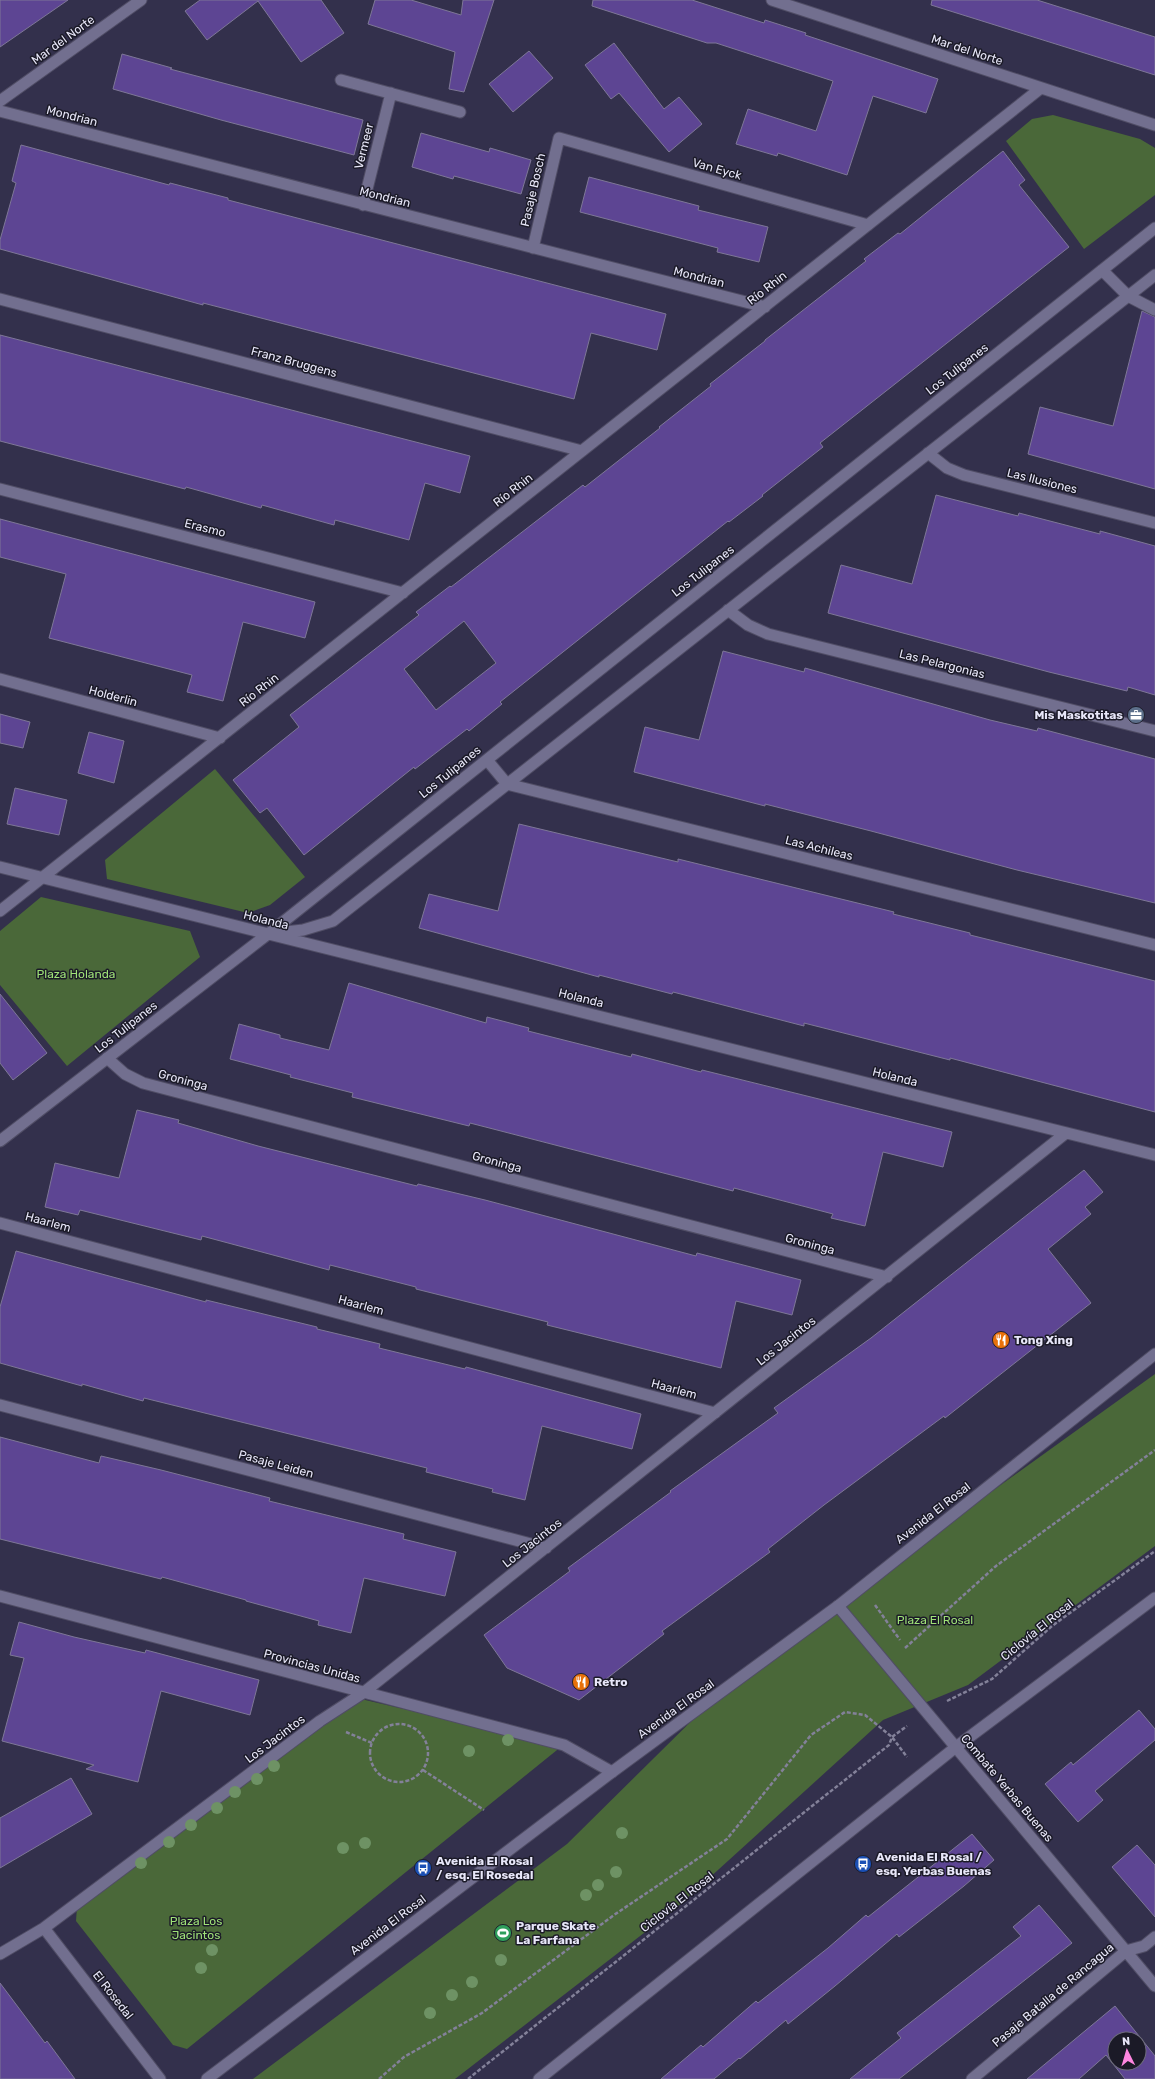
<svg xmlns="http://www.w3.org/2000/svg" width="1155" height="2079" font-family="Rubik,sans-serif">
  <style>
    .green { fill: #4a6839 }
    .building { fill: #5d4593; stroke: #7e7797; fill-rule: evenodd }
    .lines { fill: none; stroke-linecap: round; stroke-linejoin: round }
    .minor-casing { stroke: #504d65; stroke-width: 13 }
    .tertiary-casing { stroke: #504d65; stroke-width: 13 }
    .path { stroke: #838199; stroke-width: 2.5; stroke-dasharray: 4 2; stroke-linecap: butt }
    .minor { stroke: #726f8f; stroke-width: 11 }
    .tertiary { stroke: #726f8f; stroke-width: 11 }
    .tree { fill: #6e9264 }
    .labels { text-anchor: middle; stroke-width: 3; stroke-linejoin: round; paint-order: stroke }
    .street-label { font-size: 12px; fill: #e8e7f9; stroke: #1b1a27 }
    .poi-label { font-size: 12px; font-weight: bold; fill: #e8e7f9; stroke: #1b1a27; text-anchor: start }
    .park-label { font-size: 12px; fill: #9fe278; stroke: #1b1a27 }
  </style>
  <rect width="100%" height="100%" fill="#33304c"/>
  <path class="green" d="M1053,115L1140,139L1155,148V195L1084,249L1006,141L1032,119Z
    M215,769L305,877L270,905L248,913L107,879L105,860Z
    M41,897L190,931L200,957L67,1066L0,985V931Z
    M1155,1374V1546L968,1685L883,1720L675,1909L455,2079H253L567,1844L741,1672Z
    M361,1699L562,1746L187,2049L173,2045L76,1921L77,1907L309,1734Z"/>
  <path class="building" d="M0,0H68L0,47Z
    M200,0H321L344,33L301,62L258,1L207,40L185,11Z
    M375,0H411L461,15L463,0H494L464,92L449,89L455,52L368,24Z
    M593,0H692L764,23L765,20L806,33L805,35L938,79L926,113L873,96L847,175L778,153L777,156L736,144L748,109L816,131L833,81L716,43H707L592,6Z
    M932,0H1037L1155,37V75L931,5Z
    M614,43L664,109L679,97L702,124L669,152L619,93L611,99L585,65Z
    M529,51L553,78L513,112L489,84Z
    M122,54L172,68L170,69L363,120L354,155L221,120L113,89Z
    M421,133L489,152L490,148L531,160L521,194L454,176L453,179L412,167Z
    M21,145L169,185L170,183L228,198V200L666,314L657,350L591,333L574,399L203,303V305L0,249V240L16,183L12,181Z
    M1003,151L1025,180L1019,185L1069,247L820,443L823,447L762,495L763,496L729,522L728,521L500,702L502,704L469,731L467,729L415,769L414,767L304,855L267,808L260,813L233,780L299,727L290,715L419,615L416,612L450,586L451,587L583,485L585,487L660,428L659,427L711,386L710,384L765,341V340L866,261L864,259L898,233L900,234ZM464,621L496,663L436,710L404,669Z
    M589,177L699,206L698,210L768,227L759,262L717,252L718,248L580,212Z
    M1142,311L1155,317V489L1028,454L1040,407L1113,426Z
    M0,335L470,456L460,493L425,483L409,540L335,520L334,525L262,505L261,508L186,487L185,489L0,441Z
    M936,495L1018,516L1019,513L1100,534V531L1155,546V695L1128,687L1127,691L1049,672L828,613L841,565L912,584Z
    M0,519L315,602L305,638L243,622L223,701L187,692L192,675L49,638L66,574L0,557Z
    M723,651L804,672L805,668L990,720L1037,731L1038,728L1155,759V903L1017,870L871,831L765,804V806L634,772L645,727L699,740Z
    M0,714L30,722L23,748L0,743Z
    M89,732L124,741L114,783L78,773Z
    M15,788L67,800L59,835L7,824Z
    M519,824L678,862V859L894,912L893,914L970,933V935L1155,981V1112L950,1058V1060L804,1023V1026L673,992L672,994L599,975V977L419,928L429,894L498,911Z
    M349,983L486,1023L487,1017L529,1028L528,1031L631,1057L632,1054L701,1072L702,1070L952,1132L943,1167L883,1152L865,1226L831,1218L833,1214L734,1188L733,1191L470,1123L469,1126L352,1097L353,1093L290,1077L291,1075L230,1059L239,1024L280,1035V1038L329,1050Z
    M0,994L47,1053L13,1080L0,1063Z
    M137,1110L179,1120L178,1123L258,1146L417,1186L418,1184L485,1200L696,1256L697,1253L801,1280L792,1315L736,1301L721,1368L547,1325L548,1322L416,1289V1287L330,1265L329,1270L202,1236L201,1240L80,1210L78,1215L45,1207L55,1163L119,1178Z
    M1084,1170L1103,1192L1085,1207L1091,1214L1048,1249L1091,1303L945,1418L944,1416L824,1505L768,1549L770,1552L662,1631L664,1634L579,1700L507,1668L484,1635L570,1571L568,1568L671,1492L670,1491L778,1413L774,1408L871,1338Z
    M16,1251L206,1302V1300L317,1327V1329L380,1344L379,1348L465,1369L466,1367L641,1414L632,1449L542,1426L525,1500L492,1492L493,1489L426,1472L427,1468L144,1398L143,1401L82,1384V1386L0,1363V1307Z
    M0,1437L99,1463L101,1456L161,1470L270,1498L269,1501L404,1534L403,1539L456,1552L445,1596L364,1578L351,1633L318,1625L319,1621L246,1601V1600L162,1577L161,1579L0,1539Z
    M19,1622L74,1637L145,1653L146,1650L259,1680L250,1715L161,1691L138,1782L86,1769L94,1765L2,1741L24,1658L10,1655Z
    M1139,1710L1155,1729V1740L1095,1791L1103,1800L1078,1822L1045,1784L1071,1762L1073,1765Z
    M71,1778L92,1814L0,1868V1818Z
    M972,1834L994,1860L964,1886L899,1937L897,1934L835,1986L788,2024L786,2020L740,2059L739,2058L714,2079H661L701,2045L703,2047L756,2001L758,2003L828,1948L866,1915L868,1917Z
    M1137,1845L1155,1865V1917L1112,1867Z
    M1039,1905L1072,1943L899,2079H850L901,2038L897,2033L1021,1936L1013,1927Z
    M0,1983L45,2043L47,2041L75,2079H0Z
    M1115,2006L1155,2056V2079H1125L1106,2055L1079,2079H1027ZM1115,2039H1139V2063H1115Z"/>
  <g class="lines">
    <g class="minor-casing">
      <path id="minor" d="M772,0L1155,125
        M341,80L460,112
        M0,101L141,0
        M0,111L765,307
        M363,205L391,93
        M533,248L559,138L868,225
        M1102,270L1128,296L1155,310
        M0,299L582,451
        M928,453L947,468L964,475L1155,523
        M0,489L403,593
        M728,610L748,625L768,634L1155,731
        M0,679L220,738
        M487,760L507,784L1155,945
        M0,867L1155,1155
        M0,911L1041,88
        M277,933L303,930L333,921L1155,275
        M107,1058L125,1074L143,1083L887,1277
        M0,1141L268,934L1155,228
        M0,1223L715,1413
        M0,1405L546,1548
        M0,1596L564,1745L612,1772
        M838,1606L1155,1986
        M44,1928L160,2079
        M0,1954L44,1928L320,1721L363,1693L1066,1133
        M972,2079L1126,1951L1144,1946L1155,1937"/>
    </g>
    <g class="tertiary-casing">
      <path id="tertiary" d="M207,2079L612,1772L838,1606L1155,1354
        M539,2079L956,1747L1155,1598"/>
    </g>
    <path class="path" d="M875,1605L900,1640
      M905,1648L996,1566L1155,1450
      M947,1701L992,1679L1052,1626L1155,1551
      M370 1753a29 29 0 1 1 58 0a29 29 0 1 1-58 0Z
      M346,1732L372,1743
      M423,1770L484,1810
      M379,2079L404,2057L482,2013L614,1915L727,1839L811,1735L845,1712L865,1715L892,1737L907,1757
      M468,2079L889,1745L892,1737L907,1726"/>
    <use href="#minor" class="minor"/>
    <use href="#tertiary" class="tertiary"/>
  </g>
  <g class="tree">
    <circle cx="508" cy="1740" r="6"/>
    <circle cx="469" cy="1751" r="6"/>
    <circle cx="274" cy="1766" r="6"/>
    <circle cx="257" cy="1779" r="6"/>
    <circle cx="235" cy="1792" r="6"/>
    <circle cx="217" cy="1808" r="6"/>
    <circle cx="191" cy="1825" r="6"/>
    <circle cx="622" cy="1833" r="6"/>
    <circle cx="169" cy="1842" r="6"/>
    <circle cx="365" cy="1843" r="6"/>
    <circle cx="343" cy="1848" r="6"/>
    <circle cx="141" cy="1863" r="6"/>
    <circle cx="616" cy="1872" r="6"/>
    <circle cx="598" cy="1885" r="6"/>
    <circle cx="586" cy="1895" r="6"/>
    <circle cx="212" cy="1950" r="6"/>
    <circle cx="501" cy="1960" r="6"/>
    <circle cx="201" cy="1968" r="6"/>
    <circle cx="472" cy="1982" r="6"/>
    <circle cx="452" cy="1995" r="6"/>
    <circle cx="430" cy="2013" r="6"/>
  </g>
  <defs>
    <g id="office-disc" transform="scale(0.9)"><circle r="9.5" fill="#5c6f8a" stroke="#1b1a27"/><path d="M-6-3h4V-5.5h4V-3h4V5H-6ZM-1-4.5V-3h2v-1.5ZM-6 0V1H6V0Z" fill="#fff"/></g>
    <g id="restaurant-disc" transform="scale(0.9)"><circle r="9.5" fill="#e8710a" stroke="#1b1a27"/><path d="M-5-6h1v4h1v-4h1v4h1v-4h1v5L-1.5 .5V6h-2V.5L-5-1ZM5-6V6H3V1.5H1.5Q1.5-4 5-6Z" fill="#fff"/></g>
    <g id="bus-disc" transform="scale(0.9)"><circle r="9.5" fill="#1a4fb4" stroke="#1b1a27"/><path d="M-5-6H5V4H4V6H2V4H-2V6H-4V4H-5ZM-3.5-4V0h7V-4ZM-3.5 1.2v1.5H-2V1.2ZM2 1.2v1.5H3.5V1.2Z" fill="#fff"/></g>
    <g id="stadium-disc" transform="scale(0.9)"><circle r="9.5" fill="#2e9e5b" stroke="#1b1a27"/><path d="M0-5a6.5 5 0 1 0 0 10a6.5 5 0 1 0 0-10ZM-3.5-1.8h7v3.6h-7Z" fill="#fff"/></g>
  </defs>
  <g fill-rule="evenodd">
    <use href="#office-disc" x="1136" y="715"/>
    <use href="#restaurant-disc" x="1001" y="1340"/>
    <use href="#restaurant-disc" x="581" y="1682"/>
    <use href="#bus-disc" x="863" y="1864"/>
    <use href="#bus-disc" x="423" y="1868"/>
    <use href="#stadium-disc" x="503" y="1933"/>
  </g>
  <g class="labels">
    <g class="street-label">
      <text transform="translate(63 40) rotate(-36)" y="4">Mar del Norte</text>
      <text transform="translate(967 50) rotate(18)" y="4">Mar del Norte</text>
      <text transform="translate(72 116) rotate(14)" y="4">Mondrian</text>
      <text transform="translate(364 146) rotate(-76)" y="4">Vermeer</text>
      <text transform="translate(717 169) rotate(16)" y="4">Van Eyck</text>
      <text transform="translate(533 190) rotate(-77)" y="4">Pasaje Bosch</text>
      <text transform="translate(385 197) rotate(14)" y="4">Mondrian</text>
      <text transform="translate(699 277) rotate(14)" y="4">Mondrian</text>
      <text transform="translate(767 288) rotate(-38)" y="4">Río Rhin</text>
      <text transform="translate(294 362) rotate(15)" y="4">Franz Bruggens</text>
      <text transform="translate(957 369) rotate(-38)" y="4">Los Tulipanes</text>
      <text transform="translate(1042 481) rotate(14)" y="4">Las Ilusiones</text>
      <text transform="translate(513 490) rotate(-38)" y="4">Río Rhin</text>
      <text transform="translate(205 528) rotate(14)" y="4">Erasmo</text>
      <text transform="translate(703 571) rotate(-38)" y="4">Los Tulipanes</text>
      <text transform="translate(942 664) rotate(14)" y="4">Las Pelargonias</text>
      <text transform="translate(259 690) rotate(-38)" y="4">Río Rhin</text>
      <text transform="translate(113 696) rotate(15)" y="4">Holderlin</text>
      <text transform="translate(450 772) rotate(-39)" y="4">Los Tulipanes</text>
      <text transform="translate(819 848) rotate(14)" y="4">Las Achileas</text>
      <text transform="translate(266 920) rotate(14)" y="4">Holanda</text>
      <text transform="translate(581 998) rotate(14)" y="4">Holanda</text>
      <text transform="translate(126 1027) rotate(-38)" y="4">Los Tulipanes</text>
      <text transform="translate(895 1077) rotate(14)" y="4">Holanda</text>
      <text transform="translate(183 1080) rotate(15)" y="4">Groninga</text>
      <text transform="translate(497 1162) rotate(15)" y="4">Groninga</text>
      <text transform="translate(48 1222) rotate(15)" y="4">Haarlem</text>
      <text transform="translate(810 1244) rotate(15)" y="4">Groninga</text>
      <text transform="translate(361 1305) rotate(15)" y="4">Haarlem</text>
      <text transform="translate(786 1341) rotate(-38)" y="4">Los Jacintos</text>
      <text transform="translate(674 1389) rotate(15)" y="4">Haarlem</text>
      <text transform="translate(276 1464) rotate(15)" y="4">Pasaje Leiden</text>
      <text transform="translate(933 1513) rotate(-38)" y="4">Avenida El Rosal</text>
      <text transform="translate(532 1543) rotate(-38)" y="4">Los Jacintos</text>
      <text transform="translate(1037 1630) rotate(-39)" y="4">Ciclovía El Rosal</text>
      <text transform="translate(312 1666) rotate(15)" y="4">Provincias Unidas</text>
      <text transform="translate(676 1709) rotate(-36)" y="4">Avenida El Rosal</text>
      <text transform="translate(275 1739) rotate(-37)" y="4">Los Jacintos</text>
      <text transform="translate(1007 1788) rotate(50)" y="4">Combate Yerbas Buenas</text>
      <text transform="translate(677 1902) rotate(-38)" y="4">Ciclovía El Rosal</text>
      <text transform="translate(388 1925) rotate(-37)" y="4">Avenida El Rosal</text>
      <text transform="translate(113 1995) rotate(52)" y="4">El Rosedal</text>
      <text transform="translate(1053 1995) rotate(-40)" y="4">Pasaje Batalla de Rancagua</text>
    </g>
    <g class="poi-label">
      <text x="1123" y="719" text-anchor="end">Mis Maskotitas</text>
      <text x="1014" y="1344">Tong Xing</text>
      <text x="594" y="1686">Retro</text>
      <text x="876" y="1861">Avenida El Rosal /<tspan x="876" dy="14">esq. Yerbas Buenas</tspan></text>
      <text x="436" y="1865">Avenida El Rosal<tspan x="436" dy="14">/ esq. El Rosedal</tspan></text>
      <text x="516" y="1930">Parque Skate<tspan x="516" dy="14">La Farfana</tspan></text>
    </g>
    <g class="park-label">
      <text x="76" y="978">Plaza Holanda</text>
      <text x="935" y="1624">Plaza El Rosal</text>
      <text x="196" y="1925">Plaza Los<tspan x="196" dy="14">Jacintos</tspan></text>
    </g>
  </g>
  <g transform="translate(1127 2051) rotate(355)"><circle r="19" fill="#1b1a27" stroke="#6d6c7b"/>
  <path d="M0-3L7 15L0 10L-7 15Z" fill="#fe86e0"/>
  <text y="-6" font-size="11" font-weight="bold" text-anchor="middle" fill="#e8e7f9">N</text>
  </g>
</svg>
